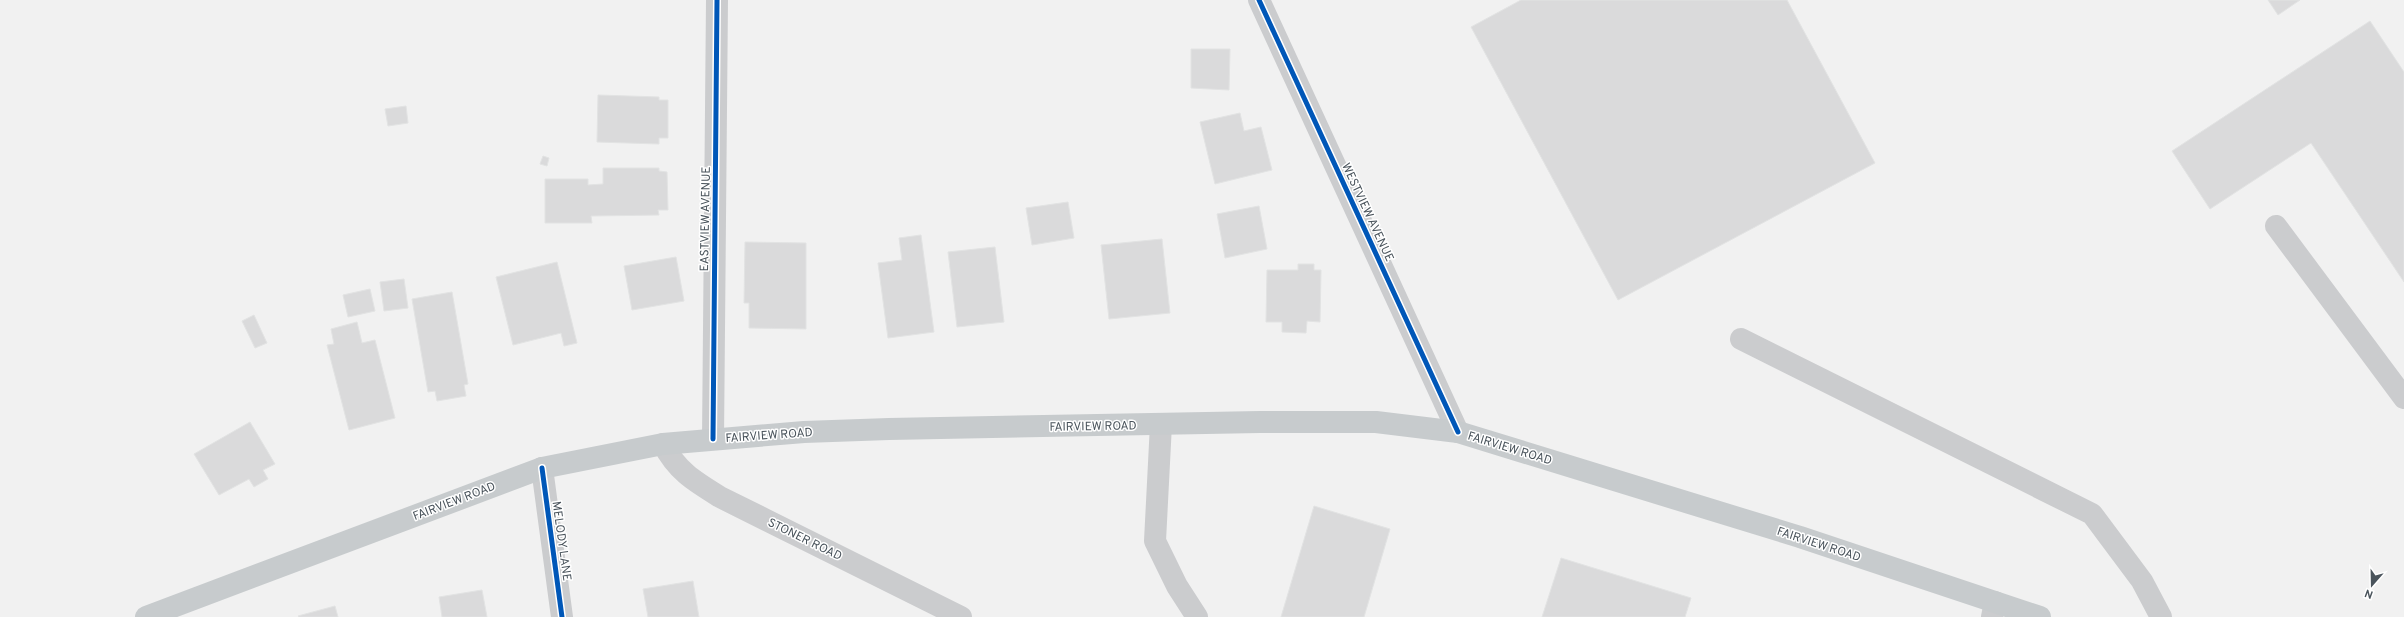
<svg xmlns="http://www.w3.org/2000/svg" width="2404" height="617" font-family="Overpass,sans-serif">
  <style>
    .building { fill: #dadadb; stroke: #e2e3e3 }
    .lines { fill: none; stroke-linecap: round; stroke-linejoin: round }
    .minor { stroke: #cbccce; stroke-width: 22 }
    .major { stroke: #c7cbcd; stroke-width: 22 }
    .cycleway-casing { stroke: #fff; stroke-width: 8 }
    .cycleway { stroke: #0057b8; stroke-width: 5 }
    .labels { text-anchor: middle; stroke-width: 3; stroke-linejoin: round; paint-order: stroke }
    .street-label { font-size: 12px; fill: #49535b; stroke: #fff }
  </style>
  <rect width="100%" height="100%" fill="#f1f1f1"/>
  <path class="building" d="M1521,0H1787L1875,163L1618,300L1471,27Z
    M2268,0H2300L2278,15Z
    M2370,21L2404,72V282L2311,143L2210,209L2172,151Z
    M1191,49H1230L1229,90L1191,88Z
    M598,95L659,97V100H668V138H659V144L597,142Z
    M406,106L408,123L388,126L385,109Z
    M1240,113L1244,131L1261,127L1272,170L1215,184L1200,122Z
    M543,156L549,158L547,166L540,164Z
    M603,168H659V171L667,172L668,210H658L659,215L591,216L592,223H545V179H588V185L603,184Z
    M1068,202L1074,238L1032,245L1026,208Z
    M1259,206L1267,249L1225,258L1217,214Z
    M921,235L934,332L888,338L878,263L902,260L899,238Z
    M1162,239L1170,313L1109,319L1101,245Z
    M745,242L806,243V329L749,328V303H744Z
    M995,247L1004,322L957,327L948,252Z
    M676,257L684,301L632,310L624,266Z
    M557,262L577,343L564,346L561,333L513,345L496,277Z
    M1298,264H1314V270H1321L1320,322L1307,321L1306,333L1282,332V322H1266L1267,270H1298Z
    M404,279L408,308L384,311L380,282Z
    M370,289L375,311L348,317L343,295Z
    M452,292L468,384L464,385L466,396L437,401L435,391L428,392L412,299Z
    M254,315L267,343L255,348L242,321Z
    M357,322L362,343L375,340L395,418L349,430L327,345L334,344L331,329Z
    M250,422L275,464L263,470L268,479L254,487L249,479L219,495L194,454Z
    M1314,506L1390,529L1364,617H1281Z
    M1561,558L1691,598L1685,617H1542Z
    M693,581L699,617H648L643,589Z
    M482,590L487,617H442L439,597Z
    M335,606L338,617H299L298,616Z"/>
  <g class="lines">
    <path class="minor" d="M1259,0L1458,432
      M2276,226L2404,398
      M1741,339L2092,514L2142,581L2161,617
      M1161,424L1155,541L1177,586L1197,617
      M713,439L717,0
      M663,444C677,471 694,481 720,497L961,617
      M542,468L562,617
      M1992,617L1995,602"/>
    <path class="major" d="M146,617L542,468L663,444L804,432L889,429L1260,422H1376L1458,432L1800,537L2040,617"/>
    <g class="cycleway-casing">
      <path id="cycleway" d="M1259,0L1458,432
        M713,439L717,0
        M542,468L562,617"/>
    </g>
    <use href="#cycleway" class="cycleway"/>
  </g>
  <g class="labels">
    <g class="street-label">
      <text transform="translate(1368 212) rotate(65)" y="4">WESTVIEW AVENUE</text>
      <text transform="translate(705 219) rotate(-89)" y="4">EASTVIEW AVENUE</text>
      <text transform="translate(1093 426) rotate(-1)" y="4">FAIRVIEW ROAD</text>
      <text transform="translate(769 435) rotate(-4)" y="4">FAIRVIEW ROAD</text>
      <text transform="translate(1510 448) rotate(17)" y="4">FAIRVIEW ROAD</text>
      <text transform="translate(454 501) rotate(-21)" y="4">FAIRVIEW ROAD</text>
      <text transform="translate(805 539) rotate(26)" y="4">STONER ROAD</text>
      <text transform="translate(562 541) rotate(82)" y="4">MELODY LANE</text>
      <text transform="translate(1819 544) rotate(18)" y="4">FAIRVIEW ROAD</text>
    </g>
  </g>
  <g transform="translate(2372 585) rotate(200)" stroke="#ffffff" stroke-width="3" paint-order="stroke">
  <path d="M0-3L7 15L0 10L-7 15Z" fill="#49535b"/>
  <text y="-6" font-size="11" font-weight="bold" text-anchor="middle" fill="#49535b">N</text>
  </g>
</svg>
